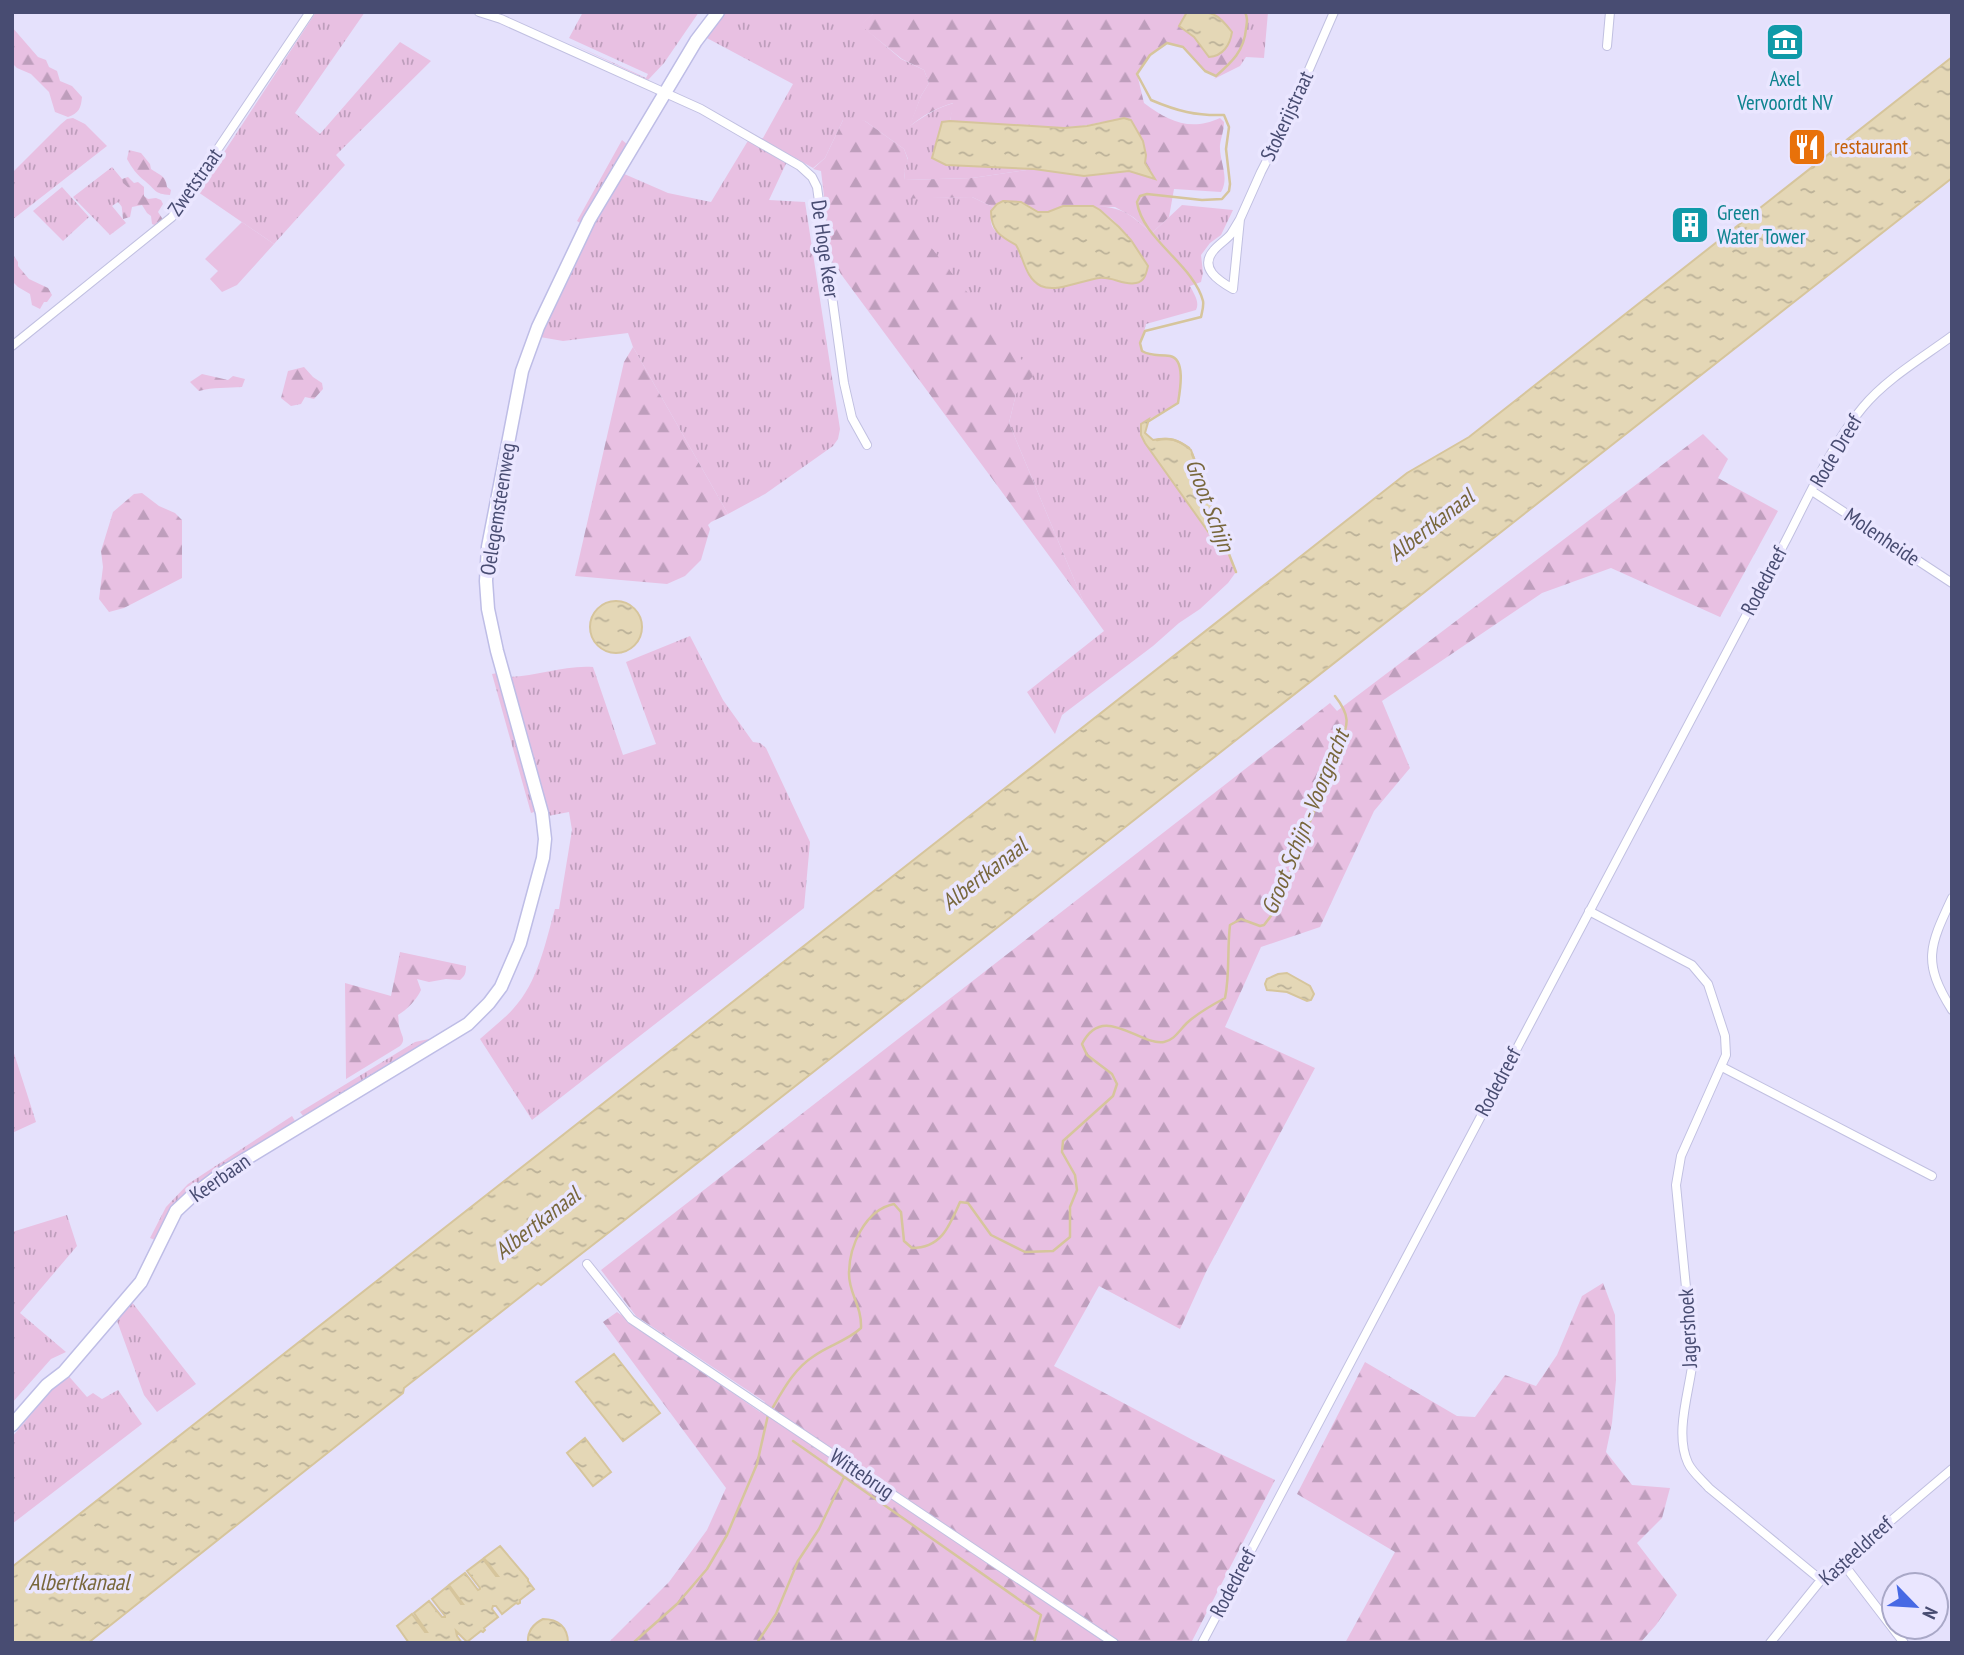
<svg xmlns="http://www.w3.org/2000/svg" width="1964" height="1655" font-family="'PT Sans Narrow',sans-serif">
  <style>
    .grass { fill: url(#grass-tufts) }
    .forest { fill: url(#forest-firs) }
    .garden { fill: #e8c0e2 }
    .water { fill: url(#water-ripples); stroke: #d6c59c; stroke-width: 2 }
    .lines { fill: none; stroke-linecap: round; stroke-linejoin: round }
    .stream { stroke: #d6c59c; stroke-width: 2.5 }
    .street-casing { stroke: #c1c0e1; stroke-width: 10 }
    .secondary-casing { stroke: #bebde6; stroke-width: 15 }
    .street { stroke: #fff; stroke-width: 8 }
    .secondary { stroke: #fff; stroke-width: 12 }
    .labels { text-anchor: middle; stroke-width: 7; stroke-linejoin: round; paint-order: stroke }
    .culture-label { font-size: 21px; fill: #0d838f; stroke: #eae6ff }
    .street-label { font-size: 21px; fill: #484c72; stroke: #eae6ff }
    .food-label { font-size: 21px; fill: #c56008; stroke: #eae6ff; text-anchor: start }
    .water-label { font-size: 23px; font-style: italic; fill: #78673c; stroke: #eae6ff }
  </style>
  <defs>
    <pattern id="grass-tufts" width="24" height="20" patternUnits="userSpaceOnUse" patternTransform="scale(1.75)"><rect width="24" height="20" fill="#e8c0e2"/><path d="M3 7l-1-3M5 7V3M7 7l1-3M15 17l-1-3M17 17v-4M19 17l1-3" fill="none" stroke="#be9ebc"/></pattern>
    <pattern id="forest-firs" width="22" height="20" patternUnits="userSpaceOnUse" patternTransform="scale(1.75)"><rect width="22" height="20" fill="#e8c0e2"/><path d="M5 1l3.5 6h-7zM16 11l3.5 6h-7z" fill="#be9ebc"/></pattern>
    <pattern id="water-ripples" width="26" height="14" patternUnits="userSpaceOnUse" patternTransform="scale(1.75)"><rect width="26" height="14" fill="#e4d7b6"/><path d="M2 4q2-2 4 0t4 0M15 11q2-2 4 0t4 0" fill="none" stroke="#bbb198"/></pattern>
  </defs>
  <rect width="100%" height="100%" fill="#e5e1fc"/>
  <path class="grass" d="M316,12H365L295,113L320,134L400,42L431,61L336,155L345,165L274,244L198,192Z
    M583,12H699L664,63L648,80L564,40L646,78L648,74L569,38Z
    M725,12H875L861,25L901,59L924,70L929,83L921,96L910,126C924,116 936,108 954,103L950,121L942,122L932,158L946,165L1034,169L972,178L905,180L904,171L908,159L904,149L865,121L843,120L825,158L813,168L790,155L769,200L805,202L840,429L838,439L833,446L765,494L728,514L633,347L628,333L563,341L540,337L590,231L622,173L668,193L711,202L749,139L763,138L793,84L705,37Z
    M1245,12H1268L1264,58L1246,57L1240,66L1214,79L1234,60L1248,18Z
    M73,118L85,124L107,146L12,220V173L61,124L67,119Z
    M622,140L628,145L582,224L577,221Z
    M112,167L137,197L123,208L118,202L112,206L126,223L110,235L73,197Z
    M62,187L89,217L63,241L33,211Z
    M972,197L993,207C985,232 1000,233 1015,244C1024,251 1024,272 1034,282C1050,297 1088,276 1108,277C1113,277 1118,281 1123,281C1130,281 1138,279 1144,278L1148,266C1133,244 1118,218 1093,206C1124,207 1129,214 1152,233L1182,205L1233,210L1221,235L1210,243L1201,255L1203,273L1201,282L1190,286C1194,294 1200,302 1196,310L1146,324L1140,347C1154,368 1179,341 1180,374C1180,385 1180,393 1178,403L1162,413L1145,421L1141,435L1223,554L1229,553L1236,572L1228,583L1200,609L1179,623L1153,646L1062,715L1055,734L1027,692L1104,631L1084,603L1009,423L1016,394L891,198Z
    M690,636L723,700L753,742L760,743L766,748L810,842L804,908L532,1120L480,1039C491,1029 503,1020 513,1009C538,982 545,944 555,909H559L572,830L569,812L548,816L510,677C538,676 565,665 593,667L623,755L656,744L626,662Z
    M498,673L537,811L531,813L492,674Z
    M429,1039L430,1041L304,1117L300,1112L415,1042Z
    M12,1047L36,1122L12,1133Z
    M292,1116L295,1121L210,1176L155,1240L150,1238L166,1207L188,1184Z
    M67,1215L77,1246L20,1313L66,1352L51,1359L12,1403V1232Z
    M131,1301L196,1384L157,1412L144,1395L116,1318Z
    M66,1373L87,1397L93,1393L102,1399L118,1390L142,1424L12,1524V1437Z"/>
  <path class="forest" d="M875,12H1245C1248,19 1247,22 1246,29C1244,51 1232,62 1216,76L1205,71L1183,47L1167,43L1150,55L1137,74L1144,103C1168,121 1190,132 1220,118L1224,122C1224,130 1221,138 1220,145C1219,161 1230,177 1221,192L1174,189L1169,217L1152,233L1133,217L1115,207L1063,206L1048,212H1038L1026,204H997L993,207L972,197L892,199L1034,375L1016,394L1009,423L1084,603L832,262L821,171L813,169L825,158L843,120L850,117L865,121L904,149L908,160L904,171L905,180L972,178L1034,169L1084,176L1129,171L1154,179L1145,163L1146,155L1101,122C1058,134 995,124 950,121L953,103C936,108 923,115 909,127L921,96L929,83L924,70L902,59L860,25Z
    M12,27L38,57L46,60L49,67L57,71L60,81L72,86L82,97C81,108 79,113 68,117L55,112L49,92L31,74L17,68L13,64Z
    M129,150L141,153L150,164L151,169C159,175 166,175 167,187L171,190L170,195C154,194 156,190 145,181C137,175 132,168 127,159Z
    M128,177L134,183L138,182L144,187V196L148,199L156,198L161,200L163,204L158,212L164,221L159,227L152,224L151,216L147,213L142,205L132,207L130,217L123,219L121,200L130,189L123,183L122,179Z
    M14,256L18,262V266L29,279L48,288L52,295L47,302H44L40,309L32,305L30,294L18,287L12,281V257Z
    M633,347L728,514L711,522L708,525L710,529L701,560L685,576L667,584L575,576L624,362Z
    M304,367L313,377L322,383L323,389L314,399L305,397L301,404L291,406L281,398L288,371Z
    M202,374L228,380L233,376L245,379L242,387C228,388 213,387 199,391L190,382Z
    M1703,434L1728,459L1718,478L1778,511L1720,617L1611,568L1542,593L1382,701L1410,768L1374,811L1320,927L1261,947L1225,1027L1315,1068L1206,1272L1180,1329L1099,1286L1054,1366L1206,1447L1275,1480L1191,1643H608L669,1582L707,1530L726,1488L603,1322L617,1312L760,1412L765,1402L636,1316L601,1270L1330,703L1337,711Z
    M142,493L159,506L175,513L182,520V578L124,608L109,612L99,599L103,567L101,551L113,512L134,494Z
    M400,952L466,966C466,973 465,976 460,980L446,979L429,982L417,979L421,990C417,999 407,1010 398,1015C399,1019 398,1025 400,1029C402,1037 406,1039 400,1046L346,1079L345,983L391,996Z
    M1603,1283L1615,1315L1616,1380L1612,1423L1606,1452L1632,1485L1670,1488L1662,1518L1637,1543L1677,1595L1656,1625L1640,1643H1345L1395,1552L1297,1494L1365,1362L1457,1416L1475,1417L1505,1375L1536,1386L1557,1355L1582,1296Z"/>
  <path class="garden" d="M242,222L274,244L237,285L222,292L210,279L218,271L205,259Z"/>
  <path class="water" d="M1187,12C1212,12 1216,11 1232,32C1230,45 1223,56 1209,57L1194,37L1179,26Z
    M1952,57V178L603,1237L541,1285L538,1283L404,1388L403,1393L88,1643H12V1567L1407,473L1469,437Z
    M1124,118L1131,120L1143,141L1146,155L1145,163L1155,179L1129,171L1084,176L1034,169L946,165L932,158L942,122L950,121L1064,128L1087,126Z
    M1003,201L1021,202L1038,212H1048L1063,206H1093L1100,210L1119,227L1131,240L1148,266C1146,274 1145,281 1136,283C1124,286 1112,276 1099,278C1083,280 1056,293 1041,286C1025,278 1024,258 1016,245C1000,236 991,231 991,211L997,204Z
    M1149,419L1145,433L1153,440C1169,437 1178,439 1191,450L1229,553L1224,554L1145,443L1141,435V424Z
    M590 627a26 26 0 1 1 52 0a26 26 0 1 1-52 0Z
    M1287,973L1310,986L1314,994L1311,1000L1307,1001L1287,992L1267,990L1265,984L1267,979L1278,974Z
    M614,1354L660,1413L623,1441L576,1382Z
    M585,1438L611,1472L593,1486L567,1453Z
    M500,1546L528,1579V1581L534,1589L520,1600V1603L518,1604L516,1603L502,1614L496,1606H493L492,1609L498,1617L484,1628L485,1630L483,1632L481,1631L467,1642L456,1631L457,1636L462,1643H409L397,1626L412,1614L425,1632H427L414,1613L429,1601L442,1617H445V1616L432,1599L448,1586L461,1604H463L449,1585L465,1573L478,1590L480,1589V1588L467,1571L483,1559L496,1576H498L484,1558Z
    M543,1619C558,1619 568,1627 568,1643H528C527,1631 533,1624 543,1619Z"/>
  <g class="lines">
    <path class="stream" d="M1149,421L1178,403C1180,391 1186,359 1170,356C1159,354 1152,357 1142,351L1140,343L1145,331L1201,317C1202,312 1204,306 1203,301C1194,265 1142,239 1137,202L1140,196L1147,194L1202,200L1222,199L1229,191L1230,184L1226,149L1229,127L1224,115C1196,116 1177,111 1151,100L1137,74L1150,55L1167,43L1183,47L1205,71L1216,76C1232,62 1244,51 1246,29C1247,22 1248,19 1245,12
      M1157,440C1170,437 1178,440 1189,448
      M1192,454L1205,486
      M1220,529L1225,543
      M1227,549L1236,572
      M773,1407C784,1388 795,1368 814,1356C829,1345 847,1341 861,1328C862,1306 849,1294 849,1274C849,1246 865,1210 894,1204L901,1212L904,1241L912,1248C941,1248 949,1227 960,1202L968,1203L991,1235L1025,1252L1053,1251L1070,1237V1207L1077,1190L1075,1175L1062,1152L1063,1141L1113,1096L1117,1084L1112,1074L1087,1055L1082,1044C1103,1002 1139,1046 1164,1042C1175,1040 1180,1029 1188,1022C1199,1012 1212,1005 1225,998C1230,974 1227,950 1230,925L1241,919L1260,926L1264,925L1274,912L1337,754C1346,727 1354,720 1335,696
      M793,1441L1041,1615L1034,1643
      M633,1643L677,1604L707,1569L727,1535L757,1464L768,1415
      M757,1643L776,1614L798,1561L819,1529L844,1477"/>
    <g class="street-casing">
      <path id="street" d="M479,12L501,19L701,109L800,166L812,177L817,187L844,383L852,418L867,445
        M1607,46L1610,12
        M1240,219L1261,172L1284,127L1334,12
        M1240,219L1233,289C1219,281 1198,268 1214,250C1219,244 1226,240 1231,234C1234,229 1237,224 1240,219Z
        M12,346L172,217L310,12
        M1812,491L1952,583
        M1952,898C1929,947 1922,962 1952,1010
        M1589,911L1692,965L1708,984L1725,1036L1726,1055L1681,1156L1676,1185L1693,1359C1690,1390 1674,1433 1688,1463C1692,1472 1702,1480 1709,1488L1821,1580
        M1722,1067L1932,1176
        M587,1264L631,1319L1114,1643
        M1842,1562L1904,1643
        M1202,1643L1784,544C1807,500 1831,445 1863,407C1886,379 1922,358 1952,336
        M1770,1643L1821,1580L1952,1469"/>
    </g>
    <g class="secondary-casing">
      <path id="secondary" d="M12,1425L47,1385L64,1372L141,1282L176,1211L192,1196L221,1174L468,1024L489,1003L501,987L520,943L543,858L545,839L542,813L497,651L488,609L486,581L488,547L522,371L538,327L589,220L696,41L718,12"/>
    </g>
    <use href="#street" class="street"/>
    <use href="#secondary" class="secondary"/>
  </g>
  <defs>
    <g id="museum-square" transform="scale(2.0125)"><rect x="-9" y="-9" width="18" height="18" rx="4" fill="#0f9aa8" stroke="#eae6ff"/><path d="M0-6L6-3V-2H-6V-3ZM-5-1h2V3h-2ZM-1-1h2V3h-2ZM3-1h2V3H3ZM-6 4H6V6H-6Z" fill="#fff"/></g>
    <g id="restaurant-square" transform="scale(2.0125)"><rect x="-9" y="-9" width="18" height="18" rx="4" fill="#e8710a" stroke="#eae6ff"/><path d="M-5-6h1v4h1v-4h1v4h1v-4h1v5L-1.5 .5V6h-2V.5L-5-1ZM5-6V6H3V1.5H1.5Q1.5-4 5-6Z" fill="#fff"/></g>
    <g id="building-square" transform="scale(2.0125)"><rect x="-9" y="-9" width="18" height="18" rx="4" fill="#0f9aa8" stroke="#eae6ff"/><path d="M-4-6H4V6H1V3H-1V6H-4ZM-2.5-4.3h1.7v1.8h-1.7ZM.8-4.3h1.7v1.8H.8ZM-2.5-1h1.7V.8h-1.7ZM.8-1h1.7V.8H.8Z" fill="#fff"/></g>
  </defs>
  <g fill-rule="evenodd">
    <use href="#museum-square" x="1785" y="42"/>
    <use href="#restaurant-square" x="1807" y="147"/>
    <use href="#building-square" x="1690" y="225"/>
  </g>
  <g class="labels">
    <g class="culture-label">
      <text x="1785" y="86">Axel<tspan x="1785" dy="24">Vervoordt NV</tspan></text>
      <text x="1717" y="220" text-anchor="start">Green<tspan x="1717" dy="24">Water Tower</tspan></text>
    </g>
    <g class="street-label">
      <text transform="translate(1287 116) rotate(-65)" y="7">Stokerijstraat</text>
      <text transform="translate(195 182) rotate(-55)" y="7">Zwetstraat</text>
      <text transform="translate(825 249) rotate(82)" y="7">De Hoge Keer</text>
      <text transform="translate(1836 451) rotate(-59)" y="7">Rode Dreef</text>
      <text transform="translate(498 509) rotate(-81)" y="7">Oelegemsteenweg</text>
      <text transform="translate(1882 537) rotate(34)" y="7">Molenheide</text>
      <text transform="translate(1764 581) rotate(-62)" y="7">Rodedreef</text>
      <text transform="translate(1498 1082) rotate(-62)" y="7">Rodedreef</text>
      <text transform="translate(220 1178) rotate(-35)" y="7">Keerbaan</text>
      <text transform="translate(1688 1328) rotate(-93)" y="7">Jagershoek</text>
      <text transform="translate(862 1474) rotate(34)" y="7">Wittebrug</text>
      <text transform="translate(1856 1551) rotate(-42)" y="7">Kasteeldreef</text>
      <text transform="translate(1233 1583) rotate(-62)" y="7">Rodedreef</text>
    </g>
    <g class="food-label">
      <text x="1834" y="154">restaurant</text>
    </g>
    <g class="water-label">
      <text transform="translate(1210 505) rotate(69)" y="8">Groot Schijn</text>
      <text transform="translate(1431 525) rotate(-38)" y="8">Albertkanaal</text>
      <text transform="translate(1305 822) rotate(-68)" y="8">Groot Schijn - Voorgracht</text>
      <text transform="translate(984 874) rotate(-38)" y="8">Albertkanaal</text>
      <text transform="translate(537 1223) rotate(-38)" y="8">Albertkanaal</text>
      <text x="79" y="1590">Albertkanaal</text>
    </g>
  </g>
  <rect width="1964" height="1655" fill="none" stroke="#484c72" stroke-width="28"/>
  <g transform="translate(1915 1606) rotate(115)"><circle r="33" fill="#eae6ff" stroke="#a9a8c7" stroke-width="2"/>
  <path d="M0-5L12 26L0 18L-12 26Z" fill="#4769e4"/>
  <text y="-10" font-size="19" font-weight="bold" text-anchor="middle" fill="#484c72">N</text>
  </g>
</svg>
